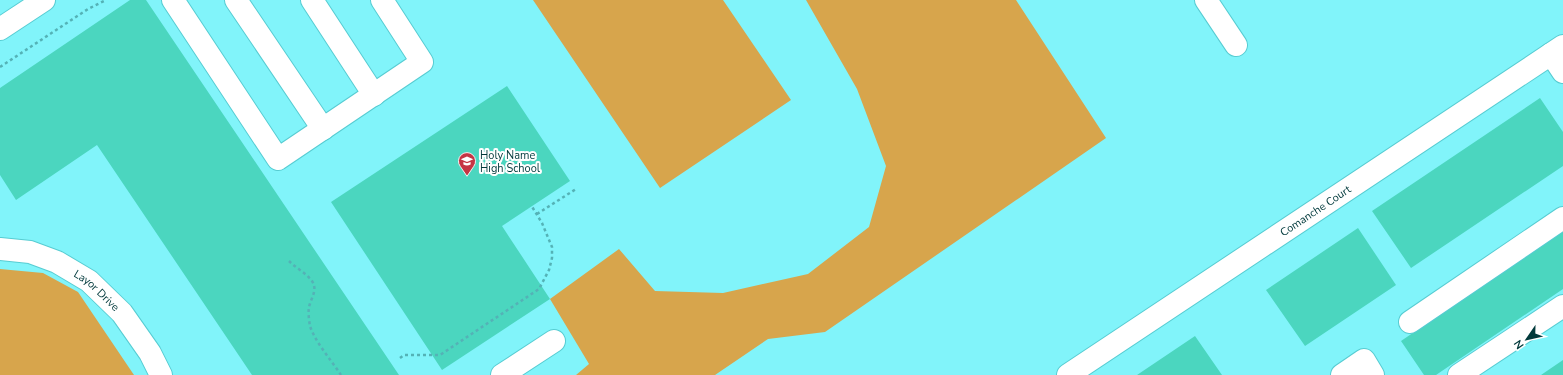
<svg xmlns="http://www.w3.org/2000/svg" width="1563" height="375" font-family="'Nunito Sans',sans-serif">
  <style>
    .green { fill: #d7a54c }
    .building { fill: #4bd6bf }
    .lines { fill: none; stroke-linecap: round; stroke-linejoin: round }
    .minor-casing { stroke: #57ccd2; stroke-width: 24 }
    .path { stroke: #54b2b6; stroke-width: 2.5; stroke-dasharray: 3 3; stroke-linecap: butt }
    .minor { stroke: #fff; stroke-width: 22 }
    .labels { text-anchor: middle; stroke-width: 4; stroke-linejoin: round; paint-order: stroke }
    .poi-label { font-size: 11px; fill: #01393b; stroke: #fff; text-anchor: start }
    .street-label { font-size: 11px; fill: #01393b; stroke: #fff }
  </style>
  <rect width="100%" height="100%" fill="#81f4fa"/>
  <path class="green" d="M533,0H723L791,100L660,188Z
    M806,0H1016L1106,138L825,332L768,339L715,375H576L589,364L550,299L619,249L655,291L723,293L808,274L869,227L886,166L857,89Z
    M0,269L43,273L78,292L134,375H0Z"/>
  <path class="building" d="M130,0H146L399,375H252L97,145L16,200L0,175V88Z
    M507,86L570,181L502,226L550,299L442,370L331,202Z
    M1540,98L1563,132V166L1411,268L1372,211Z
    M1358,228L1396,285L1305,346L1266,290Z
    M1563,231V289L1436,375H1424L1401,341Z
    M1195,336L1222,375H1137Z
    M1563,360V375H1541Z"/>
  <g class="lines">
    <g class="minor-casing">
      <g id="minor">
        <path d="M173,0L278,159L422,62L382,0"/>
        <path d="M236,0L323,129"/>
        <path d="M312,0L374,95"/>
        <path d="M1206,0L1236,45"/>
        <path d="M0,29L44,0"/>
        <path d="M1551,54L1563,72"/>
        <path id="s1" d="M0,249L30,252L57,262L89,281L122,313L150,353L161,375"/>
        <path d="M1410,322L1563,218"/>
        <path d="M502,375L554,341"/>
        <path id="s2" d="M1068,375L1563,46"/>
        <path d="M1342,375L1364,360L1373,375"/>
        <path d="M1459,375L1563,306"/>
      </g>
    </g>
    <path class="path" d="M0,67L88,9L106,0
      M537,214L576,189
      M289,261C296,268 306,273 312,281C318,290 311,298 309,307C308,313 309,320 310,326C315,342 332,361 341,375
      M400,358L404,355H440L539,289L549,270L552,258V247L542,223L531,205"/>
    <use href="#minor" class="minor"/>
  </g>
  <defs>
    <g id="school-pin" transform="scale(0.9)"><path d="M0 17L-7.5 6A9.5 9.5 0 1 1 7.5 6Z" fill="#c53544" stroke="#fff"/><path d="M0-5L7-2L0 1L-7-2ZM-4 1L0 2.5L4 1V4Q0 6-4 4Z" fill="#fff"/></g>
  </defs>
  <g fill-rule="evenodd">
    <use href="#school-pin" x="467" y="161"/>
  </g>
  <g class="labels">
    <g class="poi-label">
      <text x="480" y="159">Holy Name<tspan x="480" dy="13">High School</tspan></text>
    </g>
    <g class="street-label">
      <text dy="4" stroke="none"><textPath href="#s2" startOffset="297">Comanche Court</textPath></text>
      <text dy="4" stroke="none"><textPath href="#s1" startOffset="108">Layor Drive</textPath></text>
    </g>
  </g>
  <g transform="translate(1527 339) rotate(236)" stroke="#ffffff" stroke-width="3" paint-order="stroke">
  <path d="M0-3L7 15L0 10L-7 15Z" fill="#01393b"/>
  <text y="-6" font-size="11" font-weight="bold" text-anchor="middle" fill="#01393b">N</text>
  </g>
</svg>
